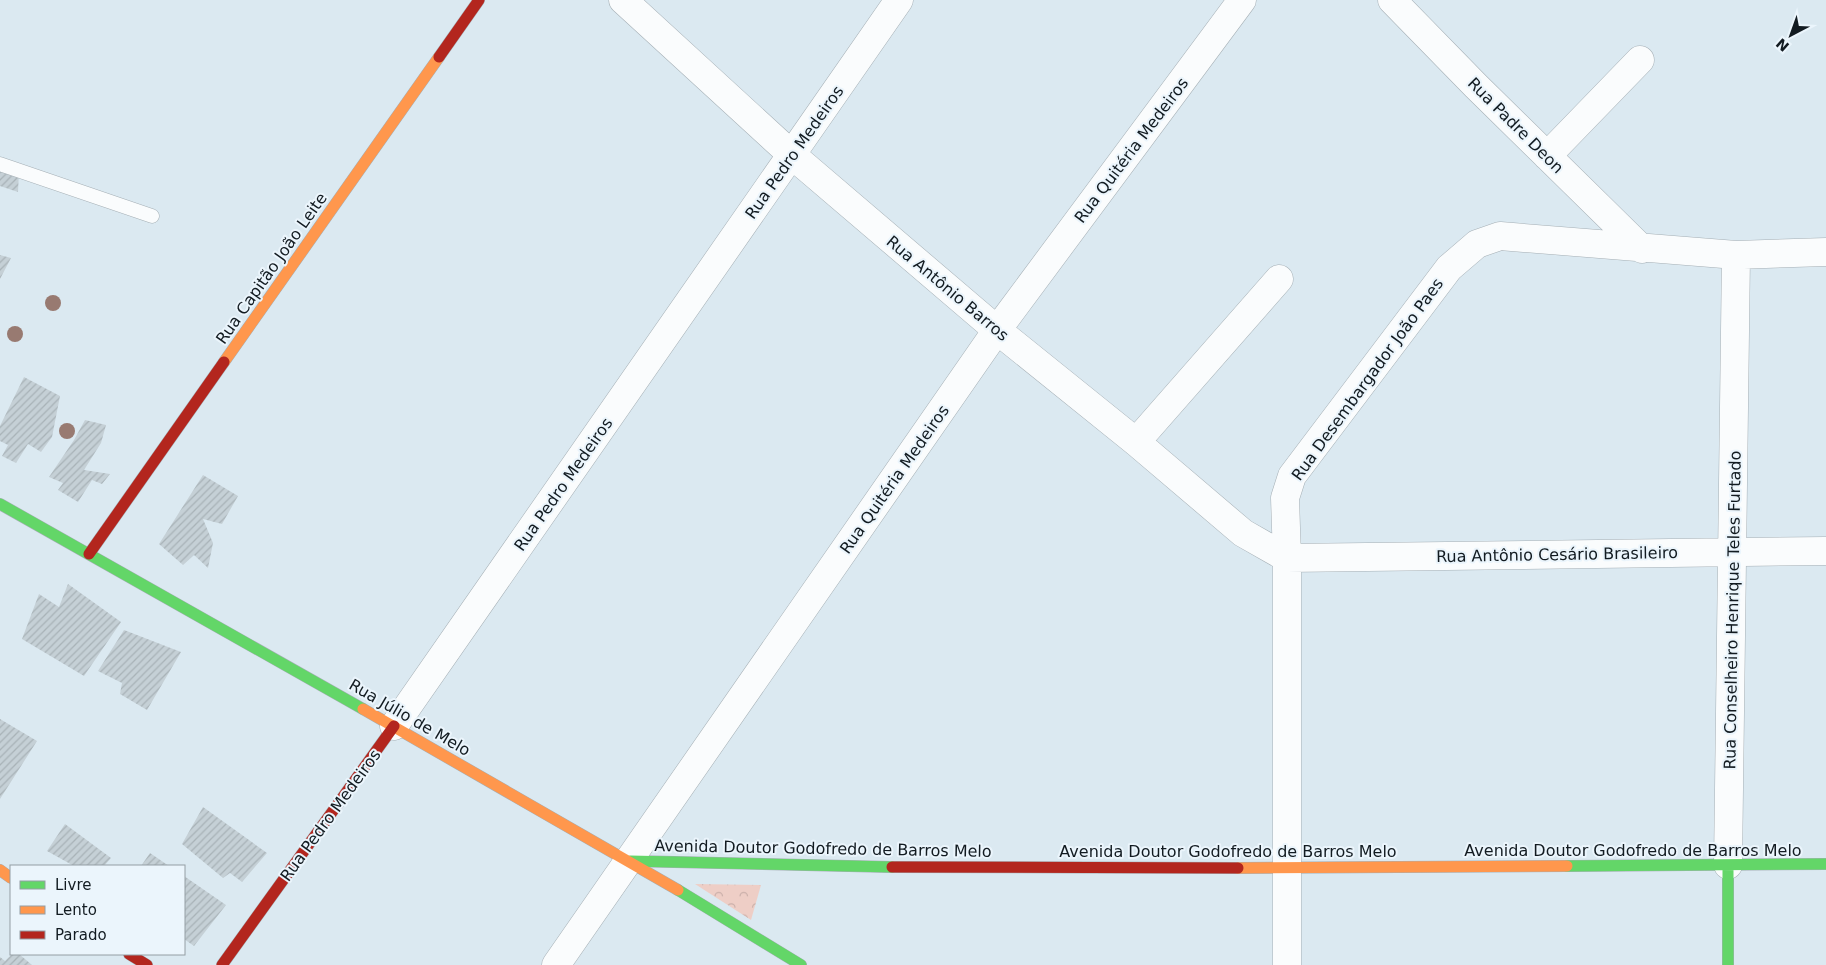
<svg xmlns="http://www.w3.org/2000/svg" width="1826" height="965" font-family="'DejaVu Sans',sans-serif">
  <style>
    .park { fill: url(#park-crowns) }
    .building { fill: url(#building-hatch) }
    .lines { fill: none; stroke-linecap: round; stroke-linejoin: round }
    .lane-casing { stroke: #a5afb5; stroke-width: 15 }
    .street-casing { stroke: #a5afb5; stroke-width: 29 }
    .fast-casing { stroke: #a5afb5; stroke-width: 12 }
    .slow-casing { stroke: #a5afb5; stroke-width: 12 }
    .jam-casing { stroke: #a5afb5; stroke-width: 12 }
    .lane { stroke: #fafcfd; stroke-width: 14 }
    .street { stroke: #fafcfd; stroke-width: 28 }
    .fast { stroke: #63d668; stroke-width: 11 }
    .slow { stroke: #ff974d; stroke-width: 11 }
    .jam { stroke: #b3261e; stroke-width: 11 }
    .tree { fill: #987a71 }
    .labels { text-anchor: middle; stroke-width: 4; stroke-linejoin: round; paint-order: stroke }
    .street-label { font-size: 16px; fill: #121b21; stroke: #ebf5fc }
  </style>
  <defs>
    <pattern id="park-crowns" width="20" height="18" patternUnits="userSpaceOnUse" patternTransform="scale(1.25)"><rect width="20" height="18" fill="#eecec6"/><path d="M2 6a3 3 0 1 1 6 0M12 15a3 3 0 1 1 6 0" fill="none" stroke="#cbb0aa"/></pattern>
    <pattern id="building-hatch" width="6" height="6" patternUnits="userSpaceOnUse" patternTransform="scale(1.25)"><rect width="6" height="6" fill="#c5d0d6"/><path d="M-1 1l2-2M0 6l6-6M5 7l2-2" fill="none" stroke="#a8b2b7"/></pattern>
  </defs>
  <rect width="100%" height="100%" fill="#dbe9f1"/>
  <path class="park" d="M695,884L761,885L751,920Z"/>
  <path class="building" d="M0,166L19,171L18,192L0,186Z
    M0,255L11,258L0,279Z
    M24,377L60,396L52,437L41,452L28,444L16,463L2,456L8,445L0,441V426Z
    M85,420L106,425L101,443L84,470L110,474L102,484L92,480L78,502L58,490L63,483L49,477L74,440Z
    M203,475L238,496L222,524L203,519L213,543L208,568L194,555L183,565L159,544Z
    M68,584L121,622L84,676L22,639L39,594L59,607Z
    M124,630L181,652L147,710L120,694L122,683L98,671Z
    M0,719L37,741L0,799Z
    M203,807L267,853L242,882L230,873L223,878L182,844Z
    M65,824L111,858L104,866H74L47,851Z
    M150,853L169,866H141Z
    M184,876L226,905L194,946L184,939Z
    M12,954H19L32,965H0V957L5,961Z"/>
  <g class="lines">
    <g class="lane-casing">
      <path id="lane" d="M0,164L152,216"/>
    </g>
    <g class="street-casing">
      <path id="street" d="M623,0L792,155L997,330L1136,442L1243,533L1287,558L1826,551
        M1392,0L1476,86L1642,249
        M1547,156L1640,60
        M1136,442L1279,279
        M394,726L899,0
        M1728,865L1736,255
        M556,965L997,330L1242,0
        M1287,965V558L1285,498L1292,476L1449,268L1477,244L1500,236L1736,255L1826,252"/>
    </g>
    <g class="fast-casing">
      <path id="fast" d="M0,504L363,709
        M630,861L892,867
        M1728,865V965
        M1567,866L1826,864
        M678,890L801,965"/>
    </g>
    <g class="slow-casing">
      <path id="slow" d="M224,362L439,57
        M363,709L678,890
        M1238,868L1567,866
        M0,870L11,878"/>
    </g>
    <g class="jam-casing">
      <path id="jam" d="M439,57L479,0
        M89,554L224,362
        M892,867L1238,868
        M129,954L147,965
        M222,965L394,726"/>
    </g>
    <use href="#lane" class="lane"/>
    <use href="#street" class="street"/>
    <use href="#fast" class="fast"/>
    <use href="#slow" class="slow"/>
    <use href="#jam" class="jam"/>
  </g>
  <g class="tree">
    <circle cx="53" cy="303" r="8"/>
    <circle cx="15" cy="334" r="8"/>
    <circle cx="67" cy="431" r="8"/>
  </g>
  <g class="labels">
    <g class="street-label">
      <text transform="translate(1516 125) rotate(45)" y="6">Rua Padre Deon</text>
      <text transform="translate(1131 150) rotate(-53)" y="6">Rua Quitéria Medeiros</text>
      <text transform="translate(794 152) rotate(-55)" y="6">Rua Pedro Medeiros</text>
      <text transform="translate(271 268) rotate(-55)" y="6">Rua Capitão João Leite</text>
      <text transform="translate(948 288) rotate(40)" y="6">Rua Antônio Barros</text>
      <text transform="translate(1367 379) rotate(-54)" y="6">Rua Desembargador João Paes</text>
      <text transform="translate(894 479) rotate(-55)" y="6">Rua Quitéria Medeiros</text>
      <text transform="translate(563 484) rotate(-55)" y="6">Rua Pedro Medeiros</text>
      <text transform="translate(1557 554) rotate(-1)" y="6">Rua Antônio Cesário Brasileiro</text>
      <text transform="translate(1732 610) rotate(-89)" y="6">Rua Conselheiro Henrique Teles Furtado</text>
      <text transform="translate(410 717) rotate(30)" y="6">Rua Júlio de Melo</text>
      <text transform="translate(330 815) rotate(-54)" y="6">Rua Pedro Medeiros</text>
      <text transform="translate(823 848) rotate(1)" y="6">Avenida Doutor Godofredo de Barros Melo</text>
      <text x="1633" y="856">Avenida Doutor Godofredo de Barros Melo</text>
      <text x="1228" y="857">Avenida Doutor Godofredo de Barros Melo</text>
    </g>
  </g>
  <rect x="10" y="865" width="175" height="90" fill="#ebf5fc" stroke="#949ea4"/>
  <rect x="20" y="881" width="25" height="8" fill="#63d668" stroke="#949ea4"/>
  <text x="55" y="890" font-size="15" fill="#121b21">Livre</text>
  <rect x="20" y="906" width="25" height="8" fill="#ff974d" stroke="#949ea4"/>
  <text x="55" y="915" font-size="15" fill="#121b21">Lento</text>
  <rect x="20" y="931" width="25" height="8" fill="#b3261e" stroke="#949ea4"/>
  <text x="55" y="940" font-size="15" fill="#121b21">Parado</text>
  <g transform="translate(1791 35) rotate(221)" stroke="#ebf5fc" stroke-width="4" paint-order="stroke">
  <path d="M0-4L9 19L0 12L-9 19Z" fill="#121b21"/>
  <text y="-8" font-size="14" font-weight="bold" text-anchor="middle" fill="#121b21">N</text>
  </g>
</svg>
